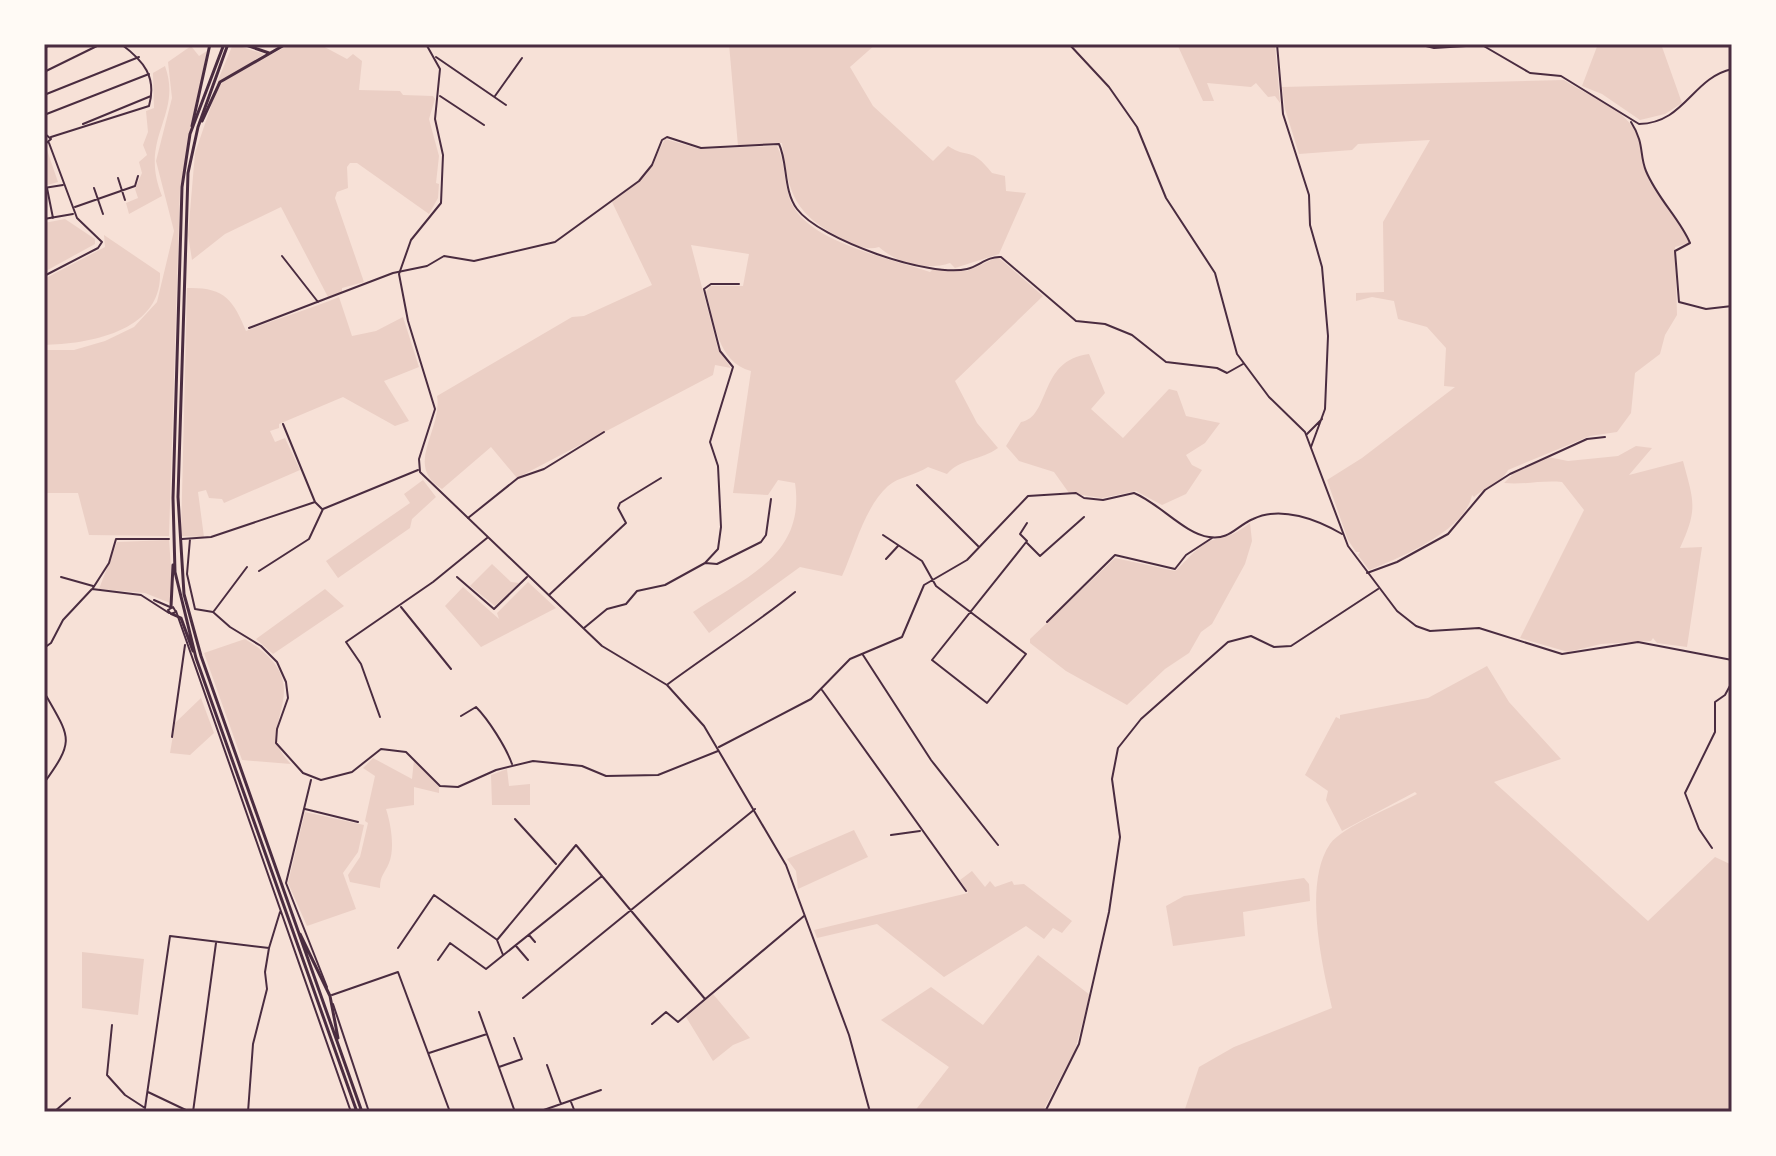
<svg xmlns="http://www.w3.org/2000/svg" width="1776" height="1156" font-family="'Exo 2',sans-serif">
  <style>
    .green { fill: #ebcfc5 }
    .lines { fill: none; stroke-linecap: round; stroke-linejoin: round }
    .minor { stroke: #4a2c40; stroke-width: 2 }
    .tertiary { stroke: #4a2c40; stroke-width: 2 }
    .secondary { stroke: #4a2c40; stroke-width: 3 }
    .primary { stroke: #4a2c40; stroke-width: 3 }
    .neatline { fill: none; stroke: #4a2c40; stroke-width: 3 }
  </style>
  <rect width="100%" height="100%" fill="#f7e1d7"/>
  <path class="green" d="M233,44L264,54L216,85Z
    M290,44H319L347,59L353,54L362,61L359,90L400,91L403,95L433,96L435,99L429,119L439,156L436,183L439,184L438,198L429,214L357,163H350L347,167L348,188L337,192L335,198L364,282L342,288V292L328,297L281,207L225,234L192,260L188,235L195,153L217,89L224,81Z
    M729,44H876L850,67L873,106L933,161L948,146C969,160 970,145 992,173L1005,176L1006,191L1026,193L999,254L955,268L950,263C927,271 898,264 879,247C867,251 854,245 843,239C795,215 788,194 782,143L738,146Z
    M1177,44H1275L1280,103L1275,96L1268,97L1256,83L1251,87L1207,83L1214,101H1203Z
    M1598,44H1661L1682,103L1665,114L1640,120L1602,94L1582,86Z
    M191,46L199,56L207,51L180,188L169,536L89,535L78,493H44V350H74L105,341L134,327L157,302L174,231L156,161L172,98L168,62Z
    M165,66C183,116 138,137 162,196L129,214L126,203L138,198L135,189L142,173L139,162L147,155L143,145L148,132L146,111L154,108L153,73Z
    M1564,80C1590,98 1626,106 1639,139C1645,156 1642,171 1652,186C1662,200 1683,229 1689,243L1675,247L1677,315L1665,335L1660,354L1635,373L1631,413L1617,432L1590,436L1508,470C1504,480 1485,487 1474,497L1472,495C1466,530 1400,558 1369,570L1358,555L1360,552H1356L1348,540L1327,480L1362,458L1455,387L1444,386L1446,348L1427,327L1398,319L1394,301L1372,297L1356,301V293L1384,292L1383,222L1430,140L1358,144L1352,150L1299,154L1285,109L1282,87Z
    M665,139L700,149L777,146C785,161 784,183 790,200C806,242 889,258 930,272L933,269L967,271L998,257L1043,296L955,381L977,423L998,448C980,461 961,458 947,474L928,467C916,475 898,477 888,486C864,508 855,548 842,576L800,567L709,633L693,612C744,578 806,556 795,483L778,480L768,495L733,493L751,371C717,362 715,322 706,292L710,286H743L749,254L691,245L718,349L731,368L715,365L713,375L517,478L491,447L442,489C403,465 443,430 437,396L572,317L584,316L652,285L612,202L646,175Z
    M44,150H47L58,182L44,186Z
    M65,219L95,239V244L44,272V223Z
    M104,235L160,273C162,332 88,344 44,345V279L105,247Z
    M187,288C224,287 233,299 246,331C278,318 311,309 339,297L352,336L376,331L403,317L419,367L384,381L409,421L395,426L343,397L279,424V428L270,431L275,442L285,438L300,470L224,503L222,499L209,498L206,490L198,492L204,537L181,536Z
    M1089,354L1105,393L1091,409L1123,438L1169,389L1177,391L1186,416L1220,423L1205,443L1186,455L1192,465L1202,470L1186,494L1162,505L1136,491L1102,498L1069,493L1054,472L1019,461L1006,446L1021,422C1051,417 1038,360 1089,354Z
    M1636,446L1652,448L1629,475L1683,461C1694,502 1698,509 1680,548L1702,547L1687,647L1657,643L1653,638L1651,641L1601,644L1568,652L1520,638L1584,510L1562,482C1541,480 1524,485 1504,483L1513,474L1548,457L1568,461L1618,456Z
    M423,480L436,497L412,519L410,528L338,578L326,561L410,503L404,494Z
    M1250,523L1252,541L1245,564L1212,624L1201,632L1189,653L1165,669L1127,705L1066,671L1030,643V639L1115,558L1175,571C1187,561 1199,543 1216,539C1230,536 1237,533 1250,523Z
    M169,540L173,594L170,603L145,593L99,589L117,542Z
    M492,564L511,582L519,583L495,606L470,586Z
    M528,582L556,608L481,647L445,606L463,587L499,619L497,613Z
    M325,589L344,606L273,654L256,639Z
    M245,639C327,689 247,723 291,764L242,760L204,653Z
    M1487,666L1509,702L1561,759L1494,782L1648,921L1715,857L1732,865V1112H1184L1199,1067L1234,1047L1332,1008C1322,965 1303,883 1330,844C1343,826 1396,806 1417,794L1415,792L1342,831L1326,800L1328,791L1305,775L1336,717L1340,719V715L1428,698Z
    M201,698L214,733L190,755L170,753L175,723Z
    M373,758L412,779L414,760L439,787V793L414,787V805L386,809C391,824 395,849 389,863C385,873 380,875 380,888L350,882L348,875L360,857L368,823L365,821L375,776L363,768Z
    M507,769L509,786L530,784V805H492L491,775Z
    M305,812L364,825L358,852L343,873L356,909L307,926L288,883Z
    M854,830L868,857L798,889L796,871L787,859Z
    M972,871L985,887L990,881L995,887L1012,881L1014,885L1024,884L1072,921L1062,933L1053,928L1044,939L1026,926L944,977L877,924L817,938L814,930L968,893L960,880Z
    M1304,878L1309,884L1310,901L1243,912L1245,936L1173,946L1166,906L1184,896Z
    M82,952L144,959L138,1015L82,1008Z
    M1038,955L1090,995L1075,1050L1044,1109L914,1112L949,1067L881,1020L931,987L983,1025Z
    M713,994L750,1038L733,1045L713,1061L686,1017Z"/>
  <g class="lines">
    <path class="minor" d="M1277,44L1283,114L1309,195L1310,225L1322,267L1328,336L1325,409L1311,447
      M1418,44L1434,48L1482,45L1530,73L1561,76L1639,124C1685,123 1692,78 1732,69
      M44,48L52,44
      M436,57L506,105
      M44,72L101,44
      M44,95L139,57
      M440,96L484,125
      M495,96L522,58
      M44,115L149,74
      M1631,122C1645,144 1639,154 1646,171C1657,198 1680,219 1690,243L1675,251L1679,302L1706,309L1732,306
      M44,128L45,133
      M118,178L125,200
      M44,188L63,185
      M47,188L53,218
      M94,188L103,214
      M75,207L135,186L138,176
      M44,219L73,214
      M282,256L318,302
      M249,328L393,273L427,266L444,256L474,261L555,242L639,181L652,165L662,140L667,137L701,148L779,144C788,163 783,190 797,209C820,240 930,278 967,269C979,266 988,256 1001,257L1076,321L1105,324L1132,335L1166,362L1217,368L1227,373L1243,364
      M283,424L315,502L322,509
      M1307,434L1322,419
      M917,485L978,546
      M468,518L518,478L544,469L604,432
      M883,535L922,561L936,586L1026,654L987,703L932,660L1027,541L1020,534L1027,523
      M182,539L211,537L315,502
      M190,539L187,574L195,609L213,612L230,627L261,646L277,662L286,682L288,698L277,729L276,743L303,773L321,780L352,772L381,749L406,752L440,786L458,787L496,770L533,761L582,766L606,776L658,775L718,751
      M1027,543L1040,556L1084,517
      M886,559L898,546
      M705,563L718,549L721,527L718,466L710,442L733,367L720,351L704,289L711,284H739
      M259,571L309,539L323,509L418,470
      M1367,573L1397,562L1448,534L1485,490L1510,474L1587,439L1605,437
      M61,577L93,586
      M457,577L494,609L527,577
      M93,588L109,563L116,539H169
      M549,595L626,523L618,508L620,503L661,478
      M154,600L170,607
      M173,607L176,612L171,614L168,610Z
      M401,607L451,669
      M176,611L351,1112
      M214,611L247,567
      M1047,622L1115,555L1175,569L1186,555L1212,538
      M584,628L607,609L626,604L637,591L665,585L705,563L717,564L761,542L766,535L771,499
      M44,648L51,643L63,620L92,589L141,595L169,613
      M863,655L931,760L998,845
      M668,684C710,653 754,625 795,592
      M822,690L966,891
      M44,692C70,738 76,739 44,783
      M461,716L476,707C488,719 506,747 512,764
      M380,717L361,664L346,642L433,582L487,538
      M172,737L185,645
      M719,747L811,699L850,659L902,637L924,585L967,560L1028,496L1076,493L1084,498L1103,500L1134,493C1159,503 1185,534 1209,537C1230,540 1235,527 1253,519C1281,505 1318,520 1342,534
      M311,780L286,883L327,987
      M305,809L358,822
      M515,819L556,864
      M891,835L920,831
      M1712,848L1699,829L1685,793L1715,732V702L1725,695L1732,682
      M529,935L535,942
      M516,946L528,960
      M398,948L434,895L496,939
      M503,955L497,940L576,845L705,999
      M438,960L450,943L486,969L602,876
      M332,995L398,972L450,1112
      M523,998L755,809
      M333,1004L369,1112
      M479,1012L515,1112
      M652,1024L666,1012L678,1022L804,916
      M112,1025L107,1075L125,1095L145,1108L170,936L269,948
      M429,1053L487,1034
      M547,1065L561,1104
      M499,1067L522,1059L514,1038
      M148,1092L190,1112
      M571,1102L575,1112
      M54,1112L70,1098
      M193,1112L216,943
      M248,1112L253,1044L267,989L265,972L269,948L280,912
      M538,1112L601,1090"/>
    <path class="tertiary" d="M426,44L440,69L435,119L443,155L441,203L411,240L399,274L408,321L435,409L419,459L420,472L602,646L667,685L704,726L786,865L849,1035L870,1112
      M1069,44L1109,87L1137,127L1166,198L1215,273L1237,354L1269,397L1305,432L1348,546L1397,611L1416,626L1430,631L1479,628L1562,654L1638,642L1732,660
      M83,124L151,96
      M44,133L51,139L44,145
      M51,137L149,106C157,77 144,61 121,44
      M44,276L98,248L102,242L77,218L49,143
      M1045,1112L1079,1044L1109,912L1120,837L1112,779L1118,748L1141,719L1228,642L1251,636L1274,647L1291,646L1378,589"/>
    <path class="secondary" d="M243,44L269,53
      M202,121L220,82L286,44
      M192,126L210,44"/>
    <path class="primary" d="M224,44L190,134L182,187L173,498L175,572L196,658L357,1112
      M228,44L198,127L188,173L178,497L184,594L201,656L362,1112
      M171,607L173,565
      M172,614L181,618L193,651
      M300,934L330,996L338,1038"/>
  </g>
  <rect width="1776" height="1156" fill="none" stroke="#fffaf5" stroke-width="92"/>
  <rect x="46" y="46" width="1684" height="1064" class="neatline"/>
</svg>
